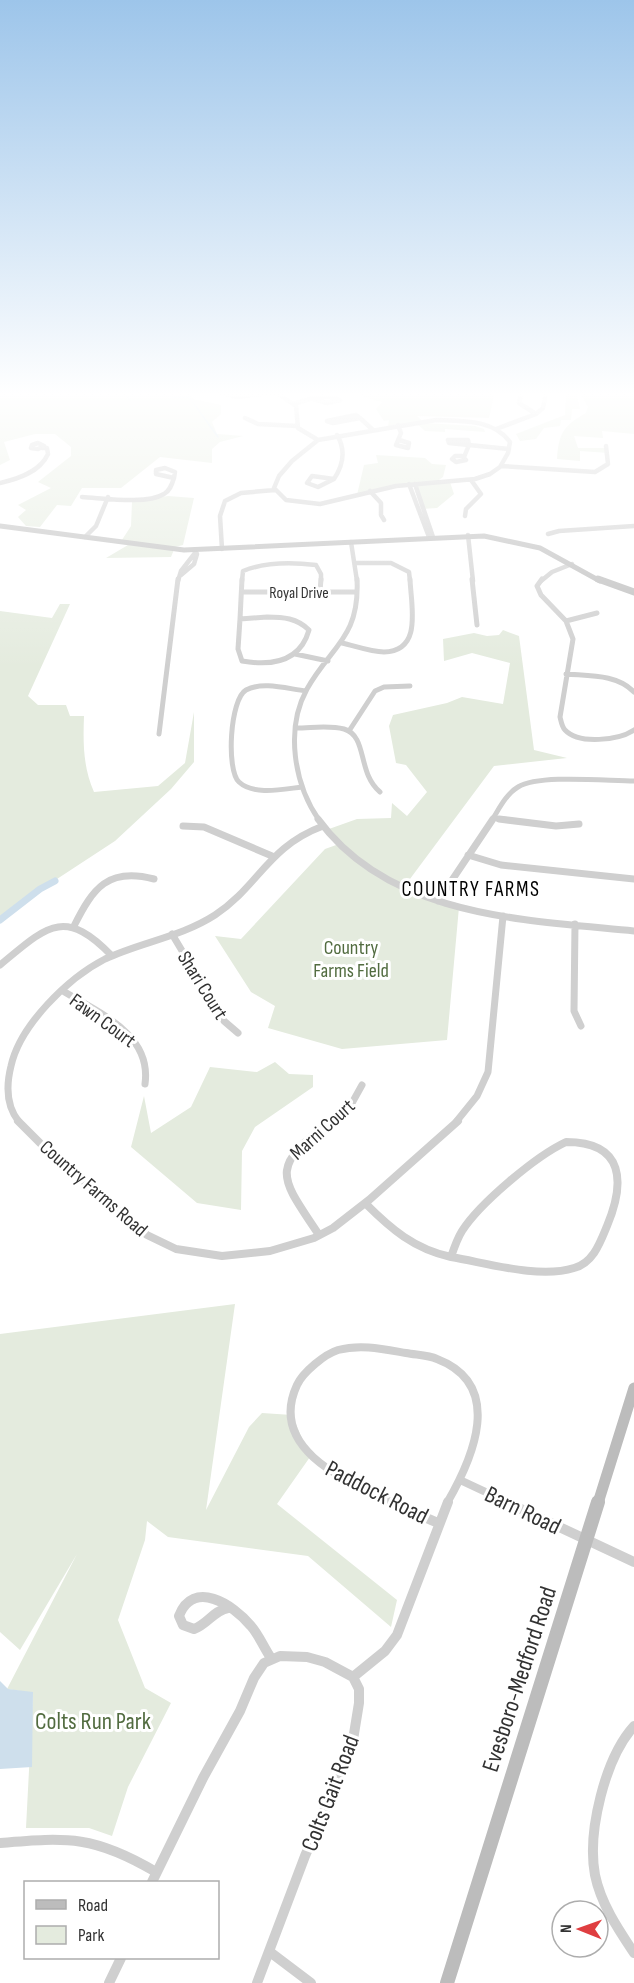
<svg xmlns="http://www.w3.org/2000/svg" width="634" height="1983" font-family="'Sofia Sans Condensed',sans-serif">
  <style>
    .green { fill: #e4ebde }
    .water { fill: #cedfec }
    .lines { fill: none; stroke-linecap: round; stroke-linejoin: round }
    .stream { stroke: #cedfec; stroke-width: 1.5 }
    .canal { stroke: #cedfec; stroke-width: 7 }
    .street-far4 { stroke: #cfcfcf; stroke-width: 4.5 }
    .street-far3 { stroke: #cfcfcf; stroke-width: 5 }
    .street-far2 { stroke: #cfcfcf; stroke-width: 7 }
    .street-far1 { stroke: #cfcfcf; stroke-width: 8 }
    .street { stroke: #cfcfcf; stroke-width: 10 }
    .secondary-far3 { stroke: #bcbcbc; stroke-width: 5 }
    .secondary-far2 { stroke: #bcbcbc; stroke-width: 7 }
    .secondary-far1 { stroke: #bcbcbc; stroke-width: 11 }
    .secondary { stroke: #bcbcbc; stroke-width: 14 }
    .labels { text-anchor: middle; stroke-width: 6; stroke-linejoin: round; paint-order: stroke }
    .far-street-label { font-size: 16px; fill: #323232; stroke: #fff }
    .park-label { font-size: 20px; fill: #526c40; stroke: #fff }
    .street-label { font-size: 20px; fill: #323232; stroke: #fff }
    .neighbourhood-label { font-size: 21px; letter-spacing: 1.5px; fill: #000; stroke: #fff }
    .near-street-label { font-size: 24px; fill: #323232; stroke: #fff }
    .near-park-label { font-size: 24px; fill: #526c40; stroke: #fff }
  </style>
  <rect width="100%" height="100%" fill="#fff"/>
  <path class="green" d="M0,391H188L194,399L221,405V414L212,422L217,434L243,436L220,442L212,449V463L160,457L121,488H82L71,506L57,505L40,527L26,526L18,517L26,510L18,505L51,488L38,482L71,456V447L55,434H35L4,442L10,460L0,465Z
    M347,391H495L489,418L417,416L425,423L475,426L484,429L485,432L445,429V432L425,431L415,422L388,427L389,420L384,421L376,409L382,402C366,399 360,394 347,391Z
    M566,391H576L580,409H572L571,420H561L560,426L544,428L536,439L520,441L516,434L565,415Z
    M579,391H634V434L602,431L603,438L574,436L578,448H607L609,453L580,451V461L557,459C559,433 563,426 586,413L588,407Z
    M376,455L425,458L432,464L446,465L443,477L436,482H450L454,494L437,508L421,509L413,484L357,495L364,465L378,463Z
    M168,496L194,498L183,545L175,547L171,557L106,558L128,545L120,543L131,526L132,502Z
    M60,604H70L28,696L38,705H66L70,716H84C83,743 83,767 94,792L158,786L185,763L194,712V762L171,789L115,841L31,896L0,921V611L52,618Z
    M503,630L519,636L534,750L567,758L494,766L404,887L459,907L447,1040L342,1049L268,1028L275,1006L251,992L215,936L241,939L325,849L339,844L329,829L357,819L391,818L392,803L407,816L427,792L406,765L396,763L389,726L393,715L447,703L462,697L503,704L510,663L472,653L444,661L443,639L474,633L487,636L499,635Z
    M275,1062L289,1074L313,1075V1087L255,1127L242,1151L241,1210L197,1203L131,1147L144,1096L151,1133L191,1107L210,1067L257,1072Z
    M235,1304L206,1510L249,1427L262,1413L292,1415L310,1457L277,1504L397,1600L391,1627L308,1556L168,1537L147,1521L145,1540L118,1620L145,1688L171,1703L128,1787L112,1836L89,1828H26L33,1693L7,1689L77,1554L20,1650L0,1632V1334Z"/>
  <path class="water" d="M0,1681L8,1689L33,1692L32,1767L0,1769Z"/>
  <g class="lines">
    <path class="stream" d="M127,391L126,394L131,402
      M165,391L171,393L172,397H189L218,437"/>
    <path class="canal" d="M0,920L40,889L55,881"/>
    <path class="street-far4" d="M213,391L237,397L278,392
      M274,391L296,406L298,428L318,440
      M522,391L519,403L536,414L543,408L546,394L542,391
      M294,404C308,399 325,393 340,400L327,403L314,399
      M356,415L360,418L333,423L327,421Z
      M245,418L258,424L297,426
      M360,418L372,429
      M436,420C462,421 493,419 510,442L508,453L500,467L490,474L475,479L396,486L320,504L286,500L274,488L279,476L292,461L318,440Z
      M398,425L401,433L396,445L408,448L409,443L399,440
      M496,429L536,414
      M448,440H468L469,445L449,443Z
      M38,443L44,446L38,449L31,448L32,445Z
      M469,445L509,449
      M455,456H462L466,460L456,462L452,459Z
      M464,457L469,445
      M501,466L595,472L608,464L606,446
      M165,468L175,472L174,478L156,474V470Z
      M312,476L334,479L318,487L307,483Z
      M334,479C344,464 346,450 337,435
      M0,483C18,479 40,472 48,454L47,448H42
      M409,484L429,537
      M415,484L433,537
      M370,491L381,503V515L384,520
      M82,497C103,498 146,505 164,494C170,491 172,484 174,478
      M465,516L466,509L481,494L471,480
      M548,534L559,531L634,526
      M468,535L473,581
      M85,537L96,526L108,497
      M351,542L357,581
      M222,549L220,516L225,501L241,493L275,490
      M356,563H391L409,572L410,581
      M181,575L194,564L197,554L195,550
      M178,581L181,571L195,553
      M242,581L243,571C265,562 292,562 316,565L321,574V581
      M541,581L552,572L572,564"/>
    <path class="street-far3" d="M472,579L477,625
      M542,579L537,586L541,595L566,621L573,639L560,717C561,721 562,727 565,730C579,745 619,740 634,730
      M320,591L321,579
      M242,592H356
      M267,617C283,617 297,618 309,630C300,662 271,666 242,661L238,649L240,619Z
      M240,619L242,579
      M566,621L597,613
      M342,643C355,646 371,652 384,652C423,651 411,606 410,579
      M295,654L328,661
      M566,674C589,676 617,674 634,692
      M296,728C312,728 329,725 344,729C368,736 357,773 380,792
      M349,731L375,691L384,687L410,686
      M159,734L178,579
      M302,787C284,789 254,796 239,782C226,770 230,699 246,690C263,681 288,689 306,691
      M494,818L511,820
      M319,820C294,784 285,729 307,689C331,646 360,638 357,579
      M492,820C499,809 506,794 518,787C539,774 607,781 634,781"/>
    <path class="street-far2" d="M318,819C389,917 524,920 634,931
      M499,819L556,826L579,824
      M183,826L204,827L272,856
      M468,855L501,865L634,879
      M438,901L493,819
      M575,924L574,1011L581,1026
      M74,926C93,888 108,867 154,879
      M172,934L224,1021L238,1033
      M0,965C46,927 64,906 112,956
      M63,991C99,1013 152,1034 145,1084
      M19,1122C6,1106 6,1086 11,1066C20,1025 68,978 105,959C141,942 181,937 215,915C259,886 267,847 323,826
      M329,1122L352,1103L362,1085
      M456,1122L477,1096L488,1072L503,916"/>
    <path class="street-far1" d="M18,1121L44,1147L147,1235L176,1249L222,1256L270,1251L314,1238L333,1228L369,1200L458,1121
      M566,1142C625,1142 625,1183 607,1226C600,1243 593,1263 574,1268C539,1279 487,1263 451,1257C454,1248 457,1239 462,1231C480,1203 536,1156 566,1142Z
      M365,1203C391,1229 414,1249 451,1257
      M319,1235C279,1175 269,1168 331,1121
      M460,1480L509,1503
      M394,1503C348,1482 267,1450 297,1385C303,1372 325,1354 338,1350C361,1344 383,1349 406,1353C416,1355 428,1355 437,1359C505,1385 473,1458 447,1503"/>
    <path class="street" d="M390,1502L438,1523
      M506,1502L634,1562
      M228,1608C213,1611 208,1624 194,1629L183,1625L179,1616C193,1579 233,1604 251,1626C259,1635 264,1648 271,1658
      M353,1677L385,1651L397,1635L448,1502
      M634,1726C605,1758 587,1832 595,1875C601,1904 618,1929 634,1953
      M0,1843C69,1837 95,1836 156,1872
      M152,1882L203,1778L240,1711L254,1678L264,1663L280,1656L307,1657L325,1662L353,1677L359,1689V1703L352,1746L305,1856L257,1983
      M270,1952L311,1983
      M109,1983L121,1958"/>
    <path class="secondary-far3" d="M0,526L184,550L484,536L540,548L600,581"/>
    <path class="secondary-far2" d="M598,579L634,592"/>
    <path class="secondary-far1" d="M598,1503L634,1388"/>
    <path class="secondary" d="M447,1983L598,1502"/>
  </g>
  <linearGradient id="sky" x2="0" y2="1"><stop stop-color="#9dc5ea"/><stop offset="0.59" stop-color="#fff"/><stop offset="1" stop-color="#fff" stop-opacity="0"/></linearGradient>
  <rect width="634" height="668" fill="url(#sky)"/>
  <g class="labels">
    <g class="far-street-label">
      <text x="299" y="598">Royal Drive</text>
    </g>
    <g class="park-label">
      <text x="351" y="954">Country<tspan x="351" dy="23">Farms Field</tspan></text>
    </g>
    <g class="street-label">
      <text transform="translate(203 985) rotate(58)" y="7">Shari Court</text>
      <text transform="translate(103 1020) rotate(36)" y="7">Fawn Court</text>
      <text transform="translate(322 1129) rotate(-42)" y="7">Marni Court</text>
      <text transform="translate(94 1188) rotate(41)" y="7">Country Farms Road</text>
    </g>
    <g class="neighbourhood-label">
      <text x="471" y="896">COUNTRY FARMS</text>
    </g>
    <g class="near-street-label">
      <text transform="translate(377 1492) rotate(27)" y="8">Paddock Road</text>
      <text transform="translate(523 1510) rotate(26)" y="8">Barn Road</text>
      <text transform="translate(519 1679) rotate(-72)" y="8">Evesboro-Medford Road</text>
      <text transform="translate(330 1793) rotate(-69)" y="8">Colts Gait Road</text>
    </g>
    <g class="near-park-label">
      <text x="93" y="1729">Colts Run Park</text>
    </g>
  </g>
  <rect x="24" y="1881" width="195" height="78" fill="#ffffff" stroke="#adadad" stroke-width="1.5"/>
  <rect x="36" y="1900" width="30" height="9" fill="#bcbcbc" stroke="#adadad" stroke-width="1.5"/>
  <text x="78" y="1911" font-size="18" fill="#323232">Road</text>
  <rect x="36" y="1926" width="30" height="18" fill="#e4ebde" stroke="#adadad" stroke-width="1.5"/>
  <text x="78" y="1941" font-size="18" fill="#323232">Park</text>
  <g transform="translate(580 1929) rotate(271)"><circle r="28" fill="#ffffff" stroke="#adadad" stroke-width="1.5"/>
  <path d="M0-4.5L10 22L0 15L-10 22Z" fill="#df3e41"/>
  <text y="-9" font-size="16" font-weight="bold" text-anchor="middle" fill="#323232">N</text>
  </g>
</svg>
